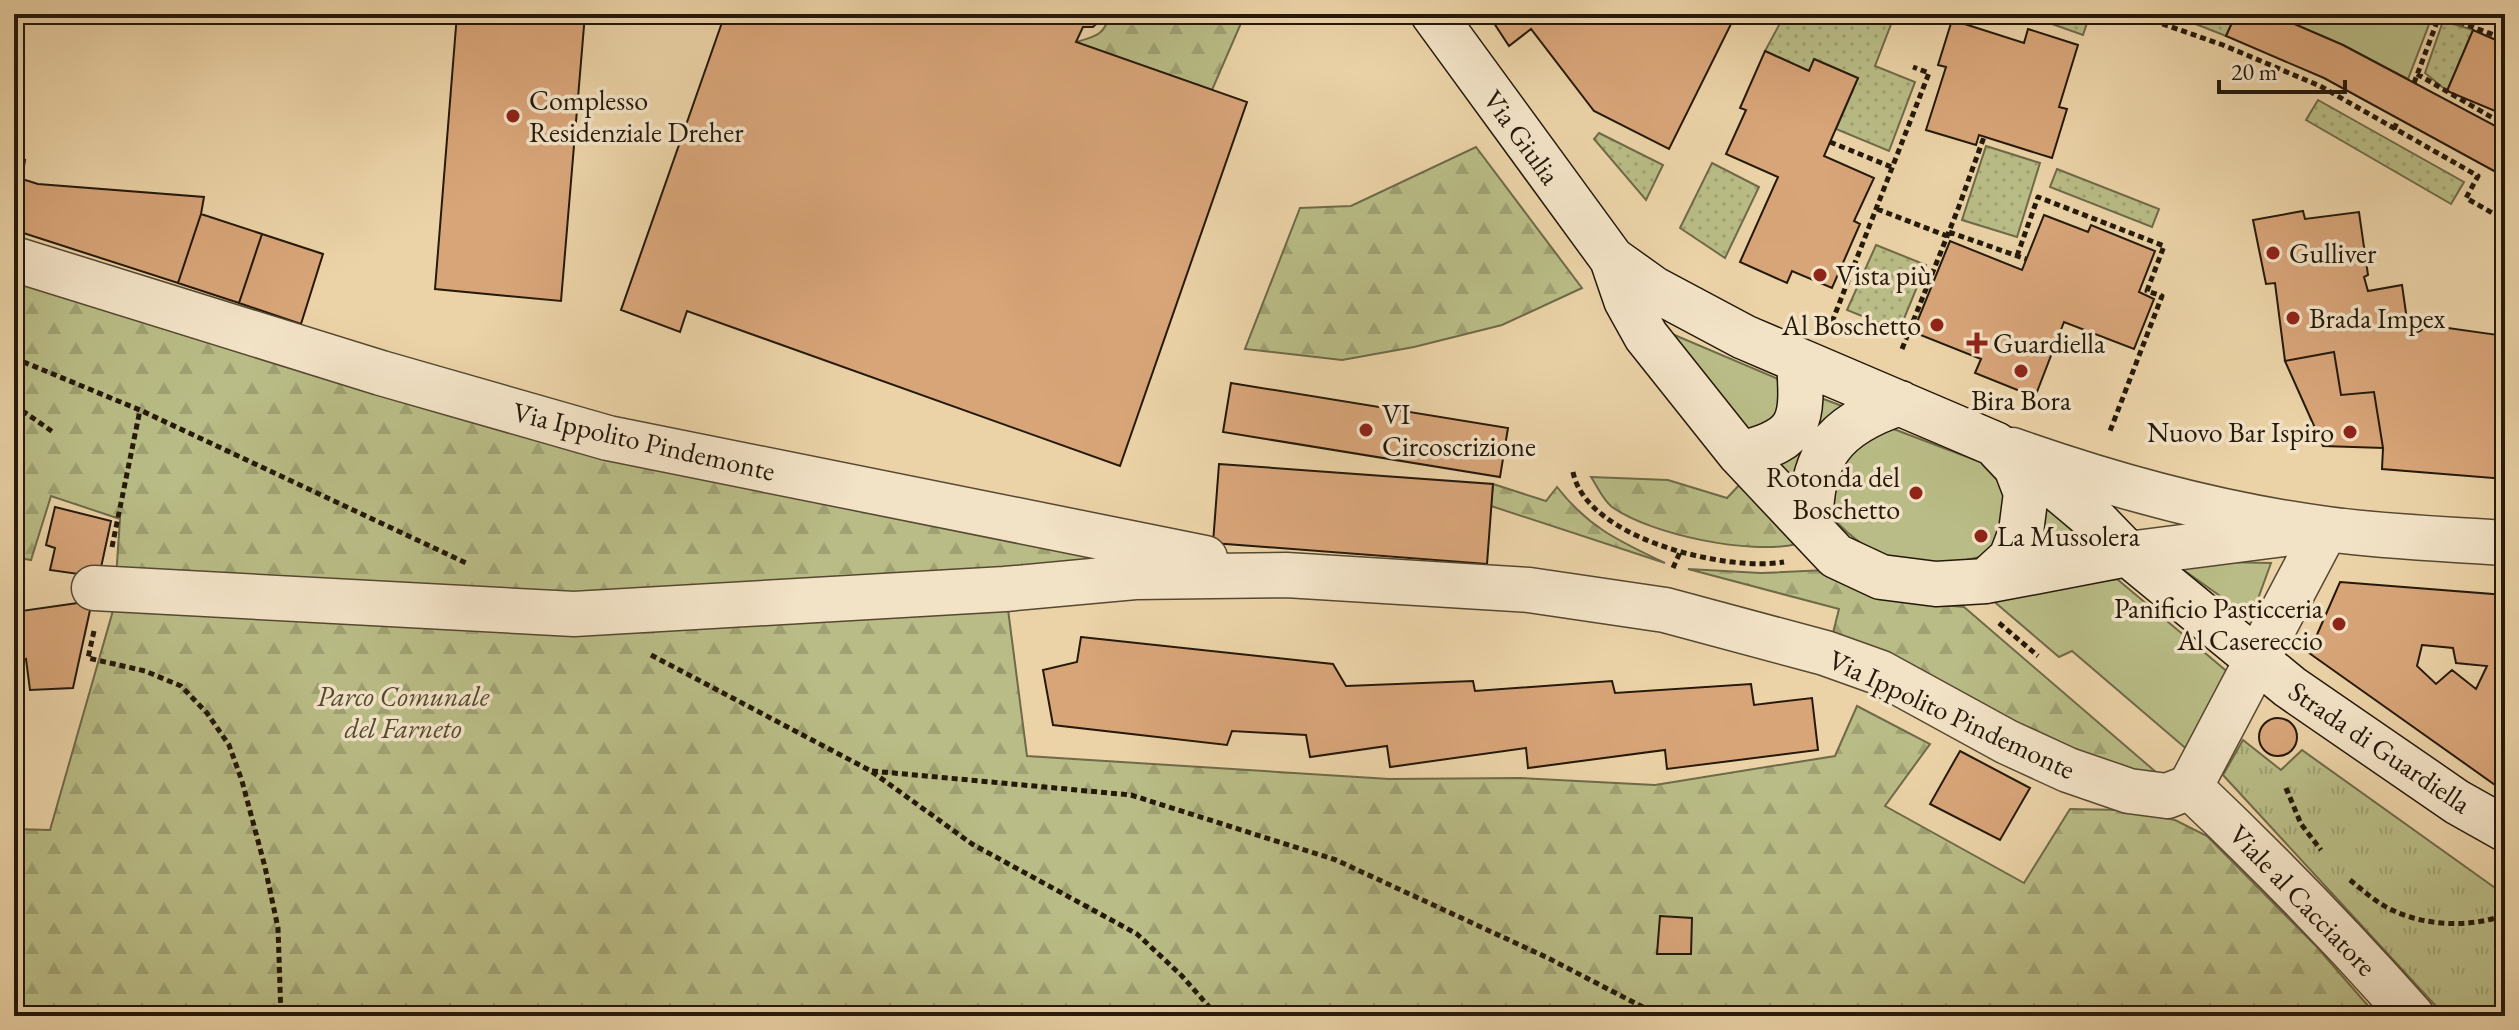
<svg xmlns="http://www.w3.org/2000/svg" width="2519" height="1030" font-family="'EB Garamond',serif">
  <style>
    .grass { fill: #b9bc86; stroke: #6f6a48; stroke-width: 2 }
    .forest { fill: url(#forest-firs); stroke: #6f6a48; stroke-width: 2 }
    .park { fill: url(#park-tufts); stroke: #6f6a48; stroke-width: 2 }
    .garden { fill: url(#garden-dots); stroke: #6f6a48; stroke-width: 2 }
    .building { fill: #d8a579; stroke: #25190a; stroke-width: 2; fill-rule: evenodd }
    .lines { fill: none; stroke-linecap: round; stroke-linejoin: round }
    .street-casing { stroke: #564831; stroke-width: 47 }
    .secondary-casing { stroke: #25190a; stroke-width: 47 }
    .path { stroke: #25190a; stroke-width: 5; stroke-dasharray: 6 4; stroke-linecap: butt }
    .street { stroke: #f2e2c6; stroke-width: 44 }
    .secondary { stroke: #f2e2c6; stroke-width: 44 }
    .poi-dot { fill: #8f2418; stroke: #f2e2c6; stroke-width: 3 }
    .labels { text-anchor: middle; stroke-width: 7; stroke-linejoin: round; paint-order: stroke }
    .poi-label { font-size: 28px; fill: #25190a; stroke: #f2e2c6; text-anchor: start }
    .street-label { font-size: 28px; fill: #25190a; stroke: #f2e2c6 }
    .park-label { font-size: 28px; font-style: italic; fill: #514a2f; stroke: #f2e2c6 }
  </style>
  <defs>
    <pattern id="forest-firs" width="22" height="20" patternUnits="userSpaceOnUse" patternTransform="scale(2)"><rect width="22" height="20" fill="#b9bc86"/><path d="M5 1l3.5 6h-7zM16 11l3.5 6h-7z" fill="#9fa172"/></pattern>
    <pattern id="park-tufts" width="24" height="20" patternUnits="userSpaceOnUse" patternTransform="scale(2)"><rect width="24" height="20" fill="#b9bc86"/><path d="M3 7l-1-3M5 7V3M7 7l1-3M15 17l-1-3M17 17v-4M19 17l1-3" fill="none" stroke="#9fa172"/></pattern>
    <pattern id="garden-dots" width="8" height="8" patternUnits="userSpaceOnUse" patternTransform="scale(2)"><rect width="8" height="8" fill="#b9bc86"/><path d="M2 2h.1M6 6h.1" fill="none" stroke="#9fa172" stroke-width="1.8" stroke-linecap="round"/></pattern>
  </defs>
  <rect width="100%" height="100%" fill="#ebd3a7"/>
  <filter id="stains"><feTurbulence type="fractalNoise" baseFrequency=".0025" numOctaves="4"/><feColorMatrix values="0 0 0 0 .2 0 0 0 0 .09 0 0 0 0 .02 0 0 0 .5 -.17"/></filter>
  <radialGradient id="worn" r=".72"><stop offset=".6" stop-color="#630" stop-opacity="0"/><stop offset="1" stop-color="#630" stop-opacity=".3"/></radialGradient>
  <path class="grass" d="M2271,14H2433L2408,79L2343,45Z
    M1658,328L1776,378L1785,387L1790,400L1757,435L1737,425Z
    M1813,395L1850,409L1798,488L1767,456Z
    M1891,428L1983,463L2000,474L2009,498L1991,554C1935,569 1894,574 1847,532C1840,525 1830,517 1829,508C1827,494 1835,467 1838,453Z
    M2036,500L2081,531L2031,543Z
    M2171,561L2271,563L2251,618Z
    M2117,579L2230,674L2190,752L2072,651L2059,657L1991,599Z"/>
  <path class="forest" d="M1109,14H1245L1212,90L1076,42C1094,37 1106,35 1109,14Z
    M1476,147L1582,288L1502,325L1414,347L1342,360L1245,349L1300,208L1351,206Z
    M14,272L1115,559L1003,571L1027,756L1389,779L1520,778L1655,785L1835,756L1857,706L1930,744L1885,806L2024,883L2070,809L2122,810L2175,820L2207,836L2316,946L2377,1016H14V829L50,830L114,607L120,519L51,496L31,560L14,557Z
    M1591,477L1668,480L1727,498L1742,482L1797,544C1750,555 1652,535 1612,507C1603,500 1597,486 1591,477Z
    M1493,484L1546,501L1557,487C1589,528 1619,541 1665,563L1491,506Z
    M1688,569L1761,573L1827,570L1911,602L1964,607L2164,779L2071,755L1832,637L1839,609Z"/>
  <path class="park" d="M2243,740L2281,770L2302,750L2505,895V1016H2445L2223,775Z"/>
  <path class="garden" d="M1785,14H1895L1875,66L1915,82L1889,151L1836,129L1858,78L1815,59L1809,71L1765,51Z
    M2024,14H2090L2083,35Z
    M2170,14H2236L2226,36Z
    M2443,21L2473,30L2447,91L2425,73Z
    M2318,100L2464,182L2451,204L2306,120Z
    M1599,133L1663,165L1646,200L1594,139Z
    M1986,146L2040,163L2017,237L1962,220Z
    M1712,163L1759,187L1725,258L1680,228Z
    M2057,169L2159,209L2152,227L2050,187Z
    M1876,245L1926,265L1899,331L1847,310Z"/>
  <path class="building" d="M457,14H585L561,301L435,289Z
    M725,14H1100V20L1093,27H1083L1076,42L1247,102L1120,466L687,311L680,332L621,310Z
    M1488,14H1736L1669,149L1594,111L1531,29L1509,46Z
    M2236,14H2271L2343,45L2505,131V177L2324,78L2226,36Z
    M1952,20L2024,43L2028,29L2078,45L2059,107L2067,109L2052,158L1979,135L1976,145L1926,130L1946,67L1938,65Z
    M2473,30L2505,44V87L2495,111L2447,91Z
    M1765,51L1809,71L1814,59L1858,78L1824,156L1874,178L1854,221L1860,224L1832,288L1792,271L1787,283L1740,262L1778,177L1726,154L1746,110L1740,108Z
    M14,159L25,160L22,179L38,184L204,197L201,214L178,283L14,230Z
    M2303,211L2305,219L2359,212L2368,275L2364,277L2368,291L2402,285L2409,334L2420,331L2427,325L2505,336V479L2382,469L2383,448L2374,392L2341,395L2334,352L2285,361L2275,283L2266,284L2253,220Z
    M201,214L262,234L239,303L178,283Z
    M2044,215L2088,232L2091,225L2155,251L2139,292L2154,299L2134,349L2064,322L2035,397L1975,373L1981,359L1913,332L1950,241L2022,270Z
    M262,234L323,254L301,324L239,303Z
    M2334,352L2341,395L2374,392L2383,448L2323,446L2285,361Z
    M1231,383L1508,428L1500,477L1223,432Z
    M1219,464L1493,484L1487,564L1213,543Z
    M55,507L111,521L99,577L50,570L55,548L46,545Z
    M2340,582L2505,595V792L2309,653ZM2422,645L2453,648L2456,663L2487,666L2476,689L2452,670L2436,684L2417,666Z
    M92,601L73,688L30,690L26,659L18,662L20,668L14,669V612Z
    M1081,637L1333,664L1346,686L1473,681L1475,691L1612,681L1615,693L1751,684L1754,705L1812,698L1818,750L1667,769L1665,750L1528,768L1526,748L1390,767L1387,746L1310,757L1306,735L1232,731L1227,745L1053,725L1043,670L1077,662Z
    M2259 737a19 19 0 1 1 38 0a19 19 0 1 1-38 0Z
    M1960,751L2030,788L2000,840L1930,804Z
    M1660,916L1692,918L1691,954H1657Z"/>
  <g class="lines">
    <g class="street-casing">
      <path id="street" d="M14,259L381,373L608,438L1205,558
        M2012,450C2114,486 2220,515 2327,529C2386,537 2446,539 2505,543
        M2128,554L2284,534
        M94,588L574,614L1005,589L1135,577L1286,575L1529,590L1665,610L1825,653L1881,673L2007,742L2068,770L2129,791L2167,796L2190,787L2326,529
        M2190,787C2268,861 2341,936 2412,1016"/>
    </g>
    <g class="secondary-casing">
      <path id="secondary" d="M1433,14L1612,259L1626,300L1646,336L1740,454L1836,556L1881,577L1936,584L1986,581L2128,554
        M1612,259L1654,289L1744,337L1995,444L2052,484L2096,521L2128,554L2290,687L2457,802L2505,829
        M1740,454C1803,439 1803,421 1799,361
        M1811,528C1809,457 1833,425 1900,403
        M1986,581L2011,558L2021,532L2026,493L2016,467L1999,449"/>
    </g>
    <path class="path" d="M2134,14L2223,45L2320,86L2478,176L2466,198L2503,219L2505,216
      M2440,15L2505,39
      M2417,74L2505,125
      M2414,83L2440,14
      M2394,129L2398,120
      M1830,142L1894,168
      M1877,209L1947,236
      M1949,232L2026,259
      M2017,256L2038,197L2164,246L2147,291L2162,296L2110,431
      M1832,322L1929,73L1913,67
      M1902,349L1958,209L1984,137
      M14,358L140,410L466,563
      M14,405L53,432
      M1573,472C1586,539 1727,572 1784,562
      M112,547L140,410
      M1673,568L1681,550
      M1999,623L2038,656
      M94,631L88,658L145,671L181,686L207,713L229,745L242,781L265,867L278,928L281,1016
      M651,655L871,771L972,844L1137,934L1181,975L1212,1010L1225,1016
      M872,771L1131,795L1336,860L1548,958L1660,1016
      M2286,788L2301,824L2321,850
      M2350,880C2360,888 2370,897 2381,904C2416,926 2467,929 2505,915"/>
    <use href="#street" class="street"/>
    <use href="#secondary" class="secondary"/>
  </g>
  <g class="poi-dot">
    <circle cx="513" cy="116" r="8"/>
    <circle cx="2273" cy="253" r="8"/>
    <circle cx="1820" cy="275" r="8"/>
    <circle cx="2293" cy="318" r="8"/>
    <circle cx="1937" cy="325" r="8"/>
    <path d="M1973 331h8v8h8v8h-8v8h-8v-8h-8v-8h8z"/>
    <circle cx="2021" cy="371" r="8"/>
    <circle cx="1366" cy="430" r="8"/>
    <circle cx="2350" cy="432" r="8"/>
    <circle cx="1916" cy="493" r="8"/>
    <circle cx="1981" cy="536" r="8"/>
    <circle cx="2339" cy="624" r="8"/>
  </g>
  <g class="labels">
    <g class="poi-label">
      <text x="529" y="110">Complesso<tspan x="529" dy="32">Residenziale Dreher</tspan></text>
      <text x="2289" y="263">Gulliver</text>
      <text x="1836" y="285">Vista più</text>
      <text x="2309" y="328">Brada Impex</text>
      <text x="1921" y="335" text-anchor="end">Al Boschetto</text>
      <text x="1993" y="353">Guardiella</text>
      <text x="2021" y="410" text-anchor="middle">Bira Bora</text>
      <text x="1382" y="424">VI<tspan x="1382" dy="32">Circoscrizione</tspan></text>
      <text x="2334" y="442" text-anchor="end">Nuovo Bar Ispiro</text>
      <text x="1900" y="487" text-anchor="end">Rotonda del<tspan x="1900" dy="32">Boschetto</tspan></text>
      <text x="1997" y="546">La Mussolera</text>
      <text x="2323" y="618" text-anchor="end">Panificio Pasticceria<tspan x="2323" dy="32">Al Casereccio</tspan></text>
    </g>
    <g class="street-label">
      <text transform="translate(1522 137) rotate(54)" y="10">Via Giulia</text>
      <text transform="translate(644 441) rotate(13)" y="10">Via Ippolito Pindemonte</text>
      <text transform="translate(1952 714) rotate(25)" y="10">Via Ippolito Pindemonte</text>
      <text transform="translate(2380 747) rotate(34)" y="10">Strada di Guardiella</text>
      <text transform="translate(2303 900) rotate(46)" y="10">Viale al Cacciatore</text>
    </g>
    <g class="park-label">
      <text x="403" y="706">Parco Comunale<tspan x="403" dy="32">del Farneto</tspan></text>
    </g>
  </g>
  <rect width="2519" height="1030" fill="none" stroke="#ebd3a7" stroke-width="48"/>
  <rect x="16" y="16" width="2487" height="998" fill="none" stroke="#25190a" stroke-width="4"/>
  <rect x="24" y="24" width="2471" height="982" fill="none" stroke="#25190a" stroke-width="2"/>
  <path d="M2219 80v12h126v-12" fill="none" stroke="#25190a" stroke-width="4"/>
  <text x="2231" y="80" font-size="24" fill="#25190a" stroke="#f2e2c6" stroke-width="6" paint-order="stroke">20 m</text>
  <rect width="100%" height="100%" filter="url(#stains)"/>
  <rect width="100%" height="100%" fill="url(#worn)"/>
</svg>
